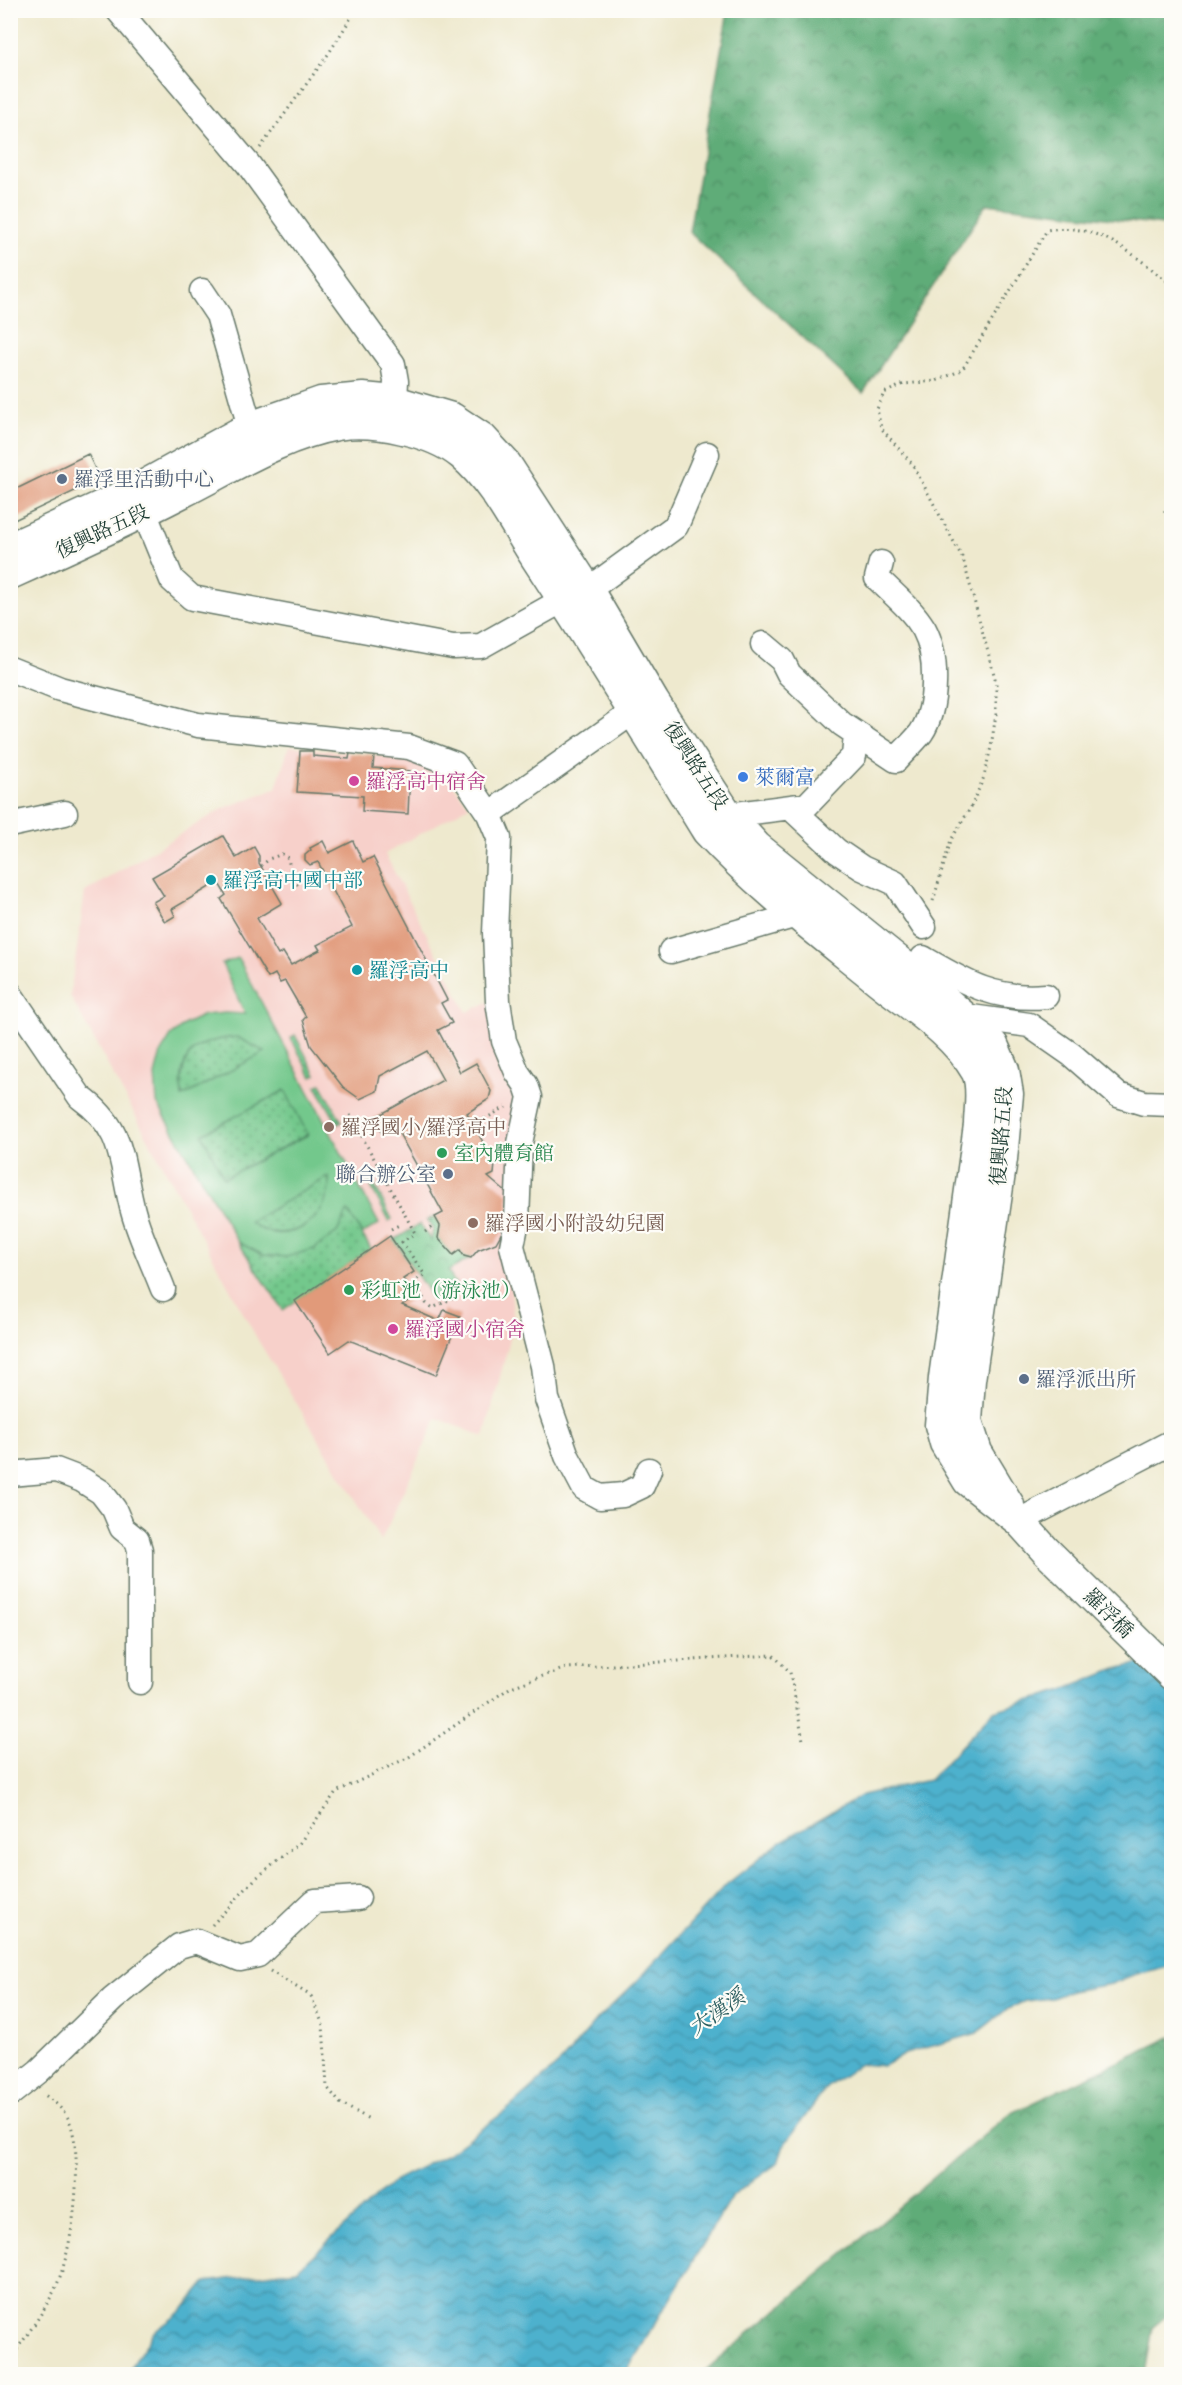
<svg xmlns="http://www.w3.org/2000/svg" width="1182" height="2385" font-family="'IM FELL Double Pica','Noto Serif TC',serif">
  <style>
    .built { fill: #f7d0ca }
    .grass { fill: url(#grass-dots); stroke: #498260; stroke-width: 1.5 }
    .forest { fill: url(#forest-crowns); stroke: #3e7456; stroke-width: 1.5 }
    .park { fill: url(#park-crowns); stroke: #498260; stroke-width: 1.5 }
    .pitch { fill: #73c88c; stroke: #498260; stroke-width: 1.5; fill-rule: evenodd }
    .water { fill: url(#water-waves); stroke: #367780; stroke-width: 1.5 }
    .building { fill: #e19a7a }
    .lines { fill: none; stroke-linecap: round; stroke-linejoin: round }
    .minor-casing { stroke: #67796a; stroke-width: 27 }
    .major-casing { stroke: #67796a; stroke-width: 33 }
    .path { stroke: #67796a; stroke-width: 3; stroke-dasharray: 1.5 4.5; stroke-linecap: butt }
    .minor { stroke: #fff; stroke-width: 24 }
    .major { stroke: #fff; stroke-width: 30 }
    .service-dot { fill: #5c6f8a; stroke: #fdfcf7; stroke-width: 2 }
    .shop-dot { fill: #3f7fe0; stroke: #fdfcf7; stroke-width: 2 }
    .hotel-dot { fill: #d1479c; stroke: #fdfcf7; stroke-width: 2 }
    .culture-dot { fill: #0f9aa8; stroke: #fdfcf7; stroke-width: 2 }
    .education-dot { fill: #8d6e63; stroke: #fdfcf7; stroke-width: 2 }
    .leisure-dot { fill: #2e9e5b; stroke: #fdfcf7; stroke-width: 2 }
    .labels { text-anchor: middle; stroke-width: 4.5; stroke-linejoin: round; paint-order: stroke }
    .service-label { font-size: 20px; fill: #4e5e75; stroke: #fdfcf7; text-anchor: start }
    .street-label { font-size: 20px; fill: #1f3d34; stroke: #fdfcf7 }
    .shop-label { font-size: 20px; fill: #366cbe; stroke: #fdfcf7; text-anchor: start }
    .hotel-label { font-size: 20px; fill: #b23c85; stroke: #fdfcf7; text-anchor: start }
    .culture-label { font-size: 20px; fill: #0d838f; stroke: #fdfcf7; text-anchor: start }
    .education-label { font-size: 20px; fill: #785e54; stroke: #fdfcf7; text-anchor: start }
    .leisure-label { font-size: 20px; fill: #27864d; stroke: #fdfcf7; text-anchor: start }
    .water-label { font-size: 21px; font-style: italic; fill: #2d6062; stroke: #fdfcf7 }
  </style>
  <defs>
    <pattern id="grass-dots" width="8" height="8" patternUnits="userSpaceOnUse" patternTransform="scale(1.5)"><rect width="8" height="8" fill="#73c88c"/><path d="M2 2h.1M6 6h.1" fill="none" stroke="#5ea473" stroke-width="1.8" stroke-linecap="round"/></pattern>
    <pattern id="forest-crowns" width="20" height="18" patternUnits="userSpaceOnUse" patternTransform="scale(1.5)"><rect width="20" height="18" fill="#5eac78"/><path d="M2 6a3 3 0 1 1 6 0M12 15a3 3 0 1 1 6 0" fill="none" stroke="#4d8d63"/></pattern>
    <pattern id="park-crowns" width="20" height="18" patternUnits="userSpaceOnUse" patternTransform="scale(1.5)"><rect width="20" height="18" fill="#73c88c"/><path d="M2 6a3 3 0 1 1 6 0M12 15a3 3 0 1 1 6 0" fill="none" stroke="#5ea473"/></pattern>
    <pattern id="water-waves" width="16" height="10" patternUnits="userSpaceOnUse" patternTransform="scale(1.5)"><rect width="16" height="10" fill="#4eb1cd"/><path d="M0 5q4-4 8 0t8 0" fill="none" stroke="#4091a7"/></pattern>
  </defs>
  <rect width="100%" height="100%" fill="#fdfcf7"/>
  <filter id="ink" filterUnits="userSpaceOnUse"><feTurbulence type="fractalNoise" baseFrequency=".0167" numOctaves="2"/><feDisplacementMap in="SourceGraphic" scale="12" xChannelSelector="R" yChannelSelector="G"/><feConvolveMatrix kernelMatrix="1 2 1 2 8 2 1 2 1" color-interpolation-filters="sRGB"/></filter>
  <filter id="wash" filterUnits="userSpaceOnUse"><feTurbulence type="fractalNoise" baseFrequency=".008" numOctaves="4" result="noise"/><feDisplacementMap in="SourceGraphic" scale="24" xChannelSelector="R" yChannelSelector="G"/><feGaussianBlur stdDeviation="1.35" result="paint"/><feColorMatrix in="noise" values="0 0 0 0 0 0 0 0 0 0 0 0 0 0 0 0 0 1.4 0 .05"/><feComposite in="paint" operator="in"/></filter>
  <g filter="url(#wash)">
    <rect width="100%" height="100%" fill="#eee9ce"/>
    <path class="built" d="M289,746L406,759L443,772L469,806L385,854L467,1012L488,1002L520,1098L507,1247L514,1324L484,1437L437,1418L381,1541L259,1342L70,996L85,892L222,809L276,788Z"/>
    <path class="grass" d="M295,1035L316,1075L312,1077L291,1038Z
      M237,1037L266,1052L182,1097C178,1053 195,1041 237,1037Z
      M321,1084L342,1122L338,1124L316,1086Z
      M285,1090L308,1134L224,1178L201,1134Z
      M368,1173L392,1219L389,1221L365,1175Z
      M329,1176C329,1187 329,1199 323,1208C307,1234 272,1241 249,1221Z
      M348,1211L371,1249L283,1310L238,1242L263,1255L314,1249L337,1232Z"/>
    <path class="forest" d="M728,11H1171V226L987,204L863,393L689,232Z
      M1171,2037V2312L1153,2327L1145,2374H701L1008,2115Z"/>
    <path class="park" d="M435,1217L440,1226L438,1238L453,1255L460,1250L464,1256L471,1258L448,1271L456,1285L433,1299L394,1240L420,1224L431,1241L433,1229L427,1220Z"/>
    <path class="pitch" d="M238,958L379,1224L362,1234L348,1211L337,1232L314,1249L286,1257L263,1255L238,1242L157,1103L155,1075L161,1052L171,1036L185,1024L204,1015L225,1013L245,1014L222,964ZM237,1037L265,1052L182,1097C177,1053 196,1040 237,1037ZM285,1090L308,1135L224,1178L202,1134ZM329,1176C333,1219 285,1252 250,1222Z"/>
    <path class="water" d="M1171,1643V1965L1133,1975L1111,1984L1071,1991L1052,1998L1025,2001L1006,2010L977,2033L905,2054L883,2066L860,2064L826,2088L784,2145L778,2163L732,2196L625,2374H127L153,2333L182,2311L206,2282L297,2270L395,2180L447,2154L507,2110L562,2061L598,2019L638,1980L727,1884L780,1842L862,1795L929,1780L994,1711L1061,1691L1116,1669L1138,1664Z"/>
    <g id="blocks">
      <path class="building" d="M88,454L100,479L10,522V492Z
        M300,751H313V756L349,759L350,753L374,755L373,768L410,771L408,814L362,811L363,796L297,792Z
        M223,836L236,858L254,847L259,856V863L282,903L257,918L278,955L283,952L291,965L320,950L317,945L352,927L318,862L310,865L305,860V855L311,850L310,848L323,841L329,853L353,841L363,862L373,857L447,1000L441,1003L452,1023L438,1030L460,1072L476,1063L491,1091L489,1099L467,1113L495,1164L494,1174L488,1177L508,1194L509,1219L496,1243L478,1250L471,1258L464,1256L460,1250L453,1255L438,1238L440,1226L435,1217L443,1213L396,1128L383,1135L374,1118L443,1080L427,1051L380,1076L377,1091L360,1099L343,1087L311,1046L303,1020L306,1017L285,981L280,983L275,974L268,978L221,899L226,895L218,882L172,909L175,916L165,922L153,902L164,896L152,877Z
        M390,1236L414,1272L403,1279L415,1296L402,1305L439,1321L444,1310L460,1316L436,1375L349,1340L330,1353L295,1301Z"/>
    </g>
  </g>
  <g filter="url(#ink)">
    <use href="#blocks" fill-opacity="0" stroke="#67796a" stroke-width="1.5"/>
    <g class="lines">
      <g class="minor-casing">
        <path id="minor" d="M118,10L248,164L393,364L396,381L395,401
          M202,291L218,315L250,427L266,432
          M137,495L172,580L192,598L453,647L481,646L563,600L588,590L676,526L707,454
          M763,644L782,660L789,674L842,724L896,760C904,751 914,742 921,733C938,708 938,655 924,629C912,609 894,595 877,578L881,563
          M10,669L60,689L198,725L409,747L455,764L489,814L499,838L495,933L498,1001L504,1041L517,1072L526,1085L530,1097L520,1143L517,1221L512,1246L543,1366L547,1399L567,1456L584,1488L600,1497L623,1495L642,1486L649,1470
          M792,809L837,851L862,868L895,883L924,927
          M489,814L633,712L648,705
          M14,824L65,813
          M716,824L728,815L807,805L854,756L856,735
          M671,951L797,915
          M923,958C966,983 995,1001 1046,996
          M10,994L80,1097C126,1130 120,1162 133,1211C140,1237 153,1263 163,1289
          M964,1016L1029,1025L1072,1055L1118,1095L1144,1103L1172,1104
          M10,1474L56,1470L82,1480L101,1492L114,1509L122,1528L137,1540L140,1550V1682
          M1019,1521L1172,1442
          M10,2094L39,2071L113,1999L179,1946L196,1941L240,1959L258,1955L315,1901L358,1898"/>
      </g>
      <g class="major-casing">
        <path id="major" d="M10,548L134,491L250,427L321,402L363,398L395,401L452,418L482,438L506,464L588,590L654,702L728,815L757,847L917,976L975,1026L993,1045L1004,1070L1008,1094L1002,1159L970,1380L967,1421L977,1452L1009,1505
          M10,574C68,548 125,522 181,493C231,468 282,435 337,425C373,419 433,431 462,455C494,482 514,524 536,558C595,648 651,740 707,831C759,887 820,933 879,981C913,1008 954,1033 976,1071C984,1085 979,1110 979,1125L944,1378L940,1425L945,1443L968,1481L1019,1521L1046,1551L1172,1675"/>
      </g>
      <path class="path" d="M260,148L329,53L356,10
        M1164,512L1172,504
        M261,866L269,859L282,854L288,858L292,879L298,885H312L326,877
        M933,901L951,840L971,807L984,777L991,747L996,714V682L963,559L913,465L881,428L877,409L884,393L904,384L936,381L962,370L1047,230C1098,221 1134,255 1172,285
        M350,1115L415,1233L402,1242L425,1275L414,1281L426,1303L433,1308L458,1295
        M474,1125L506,1107
        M391,1229L401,1224
        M425,1232L432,1227
        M212,1925L256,1878L299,1844L336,1792L409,1757L511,1687L566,1668L773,1655L790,1672L803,1740
        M270,1971L311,1996L323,2025L327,2087L340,2103L369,2119
        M10,2359C25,2338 41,2316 53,2293C73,2256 85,2158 69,2120C65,2111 53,2100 43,2094"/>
      <use href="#minor" class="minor"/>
      <use href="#major" class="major"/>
    </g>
  </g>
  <g class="service-dot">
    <circle cx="62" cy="479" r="6"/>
    <circle cx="448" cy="1174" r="6"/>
    <circle cx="1024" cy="1379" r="6"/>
  </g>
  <circle class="shop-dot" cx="743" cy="777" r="6"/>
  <g class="hotel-dot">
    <circle cx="354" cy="781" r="6"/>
    <circle cx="393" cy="1329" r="6"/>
  </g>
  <g class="culture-dot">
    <circle cx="211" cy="880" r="6"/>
    <circle cx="357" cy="970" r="6"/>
  </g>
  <g class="education-dot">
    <circle cx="329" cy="1127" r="6"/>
    <circle cx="473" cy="1223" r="6"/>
  </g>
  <g class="leisure-dot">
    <circle cx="442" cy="1153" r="6"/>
    <circle cx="349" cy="1290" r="6"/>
  </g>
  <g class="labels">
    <g class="service-label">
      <text x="74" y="486">羅浮里活動中心</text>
      <text x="436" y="1181" text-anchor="end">聯合辦公室</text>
      <text x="1036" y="1386">羅浮派出所</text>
    </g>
    <g class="street-label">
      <text transform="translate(102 531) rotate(-25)" y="7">復興路五段</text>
      <text transform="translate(696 765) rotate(57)" y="7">復興路五段</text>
      <text transform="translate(1001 1136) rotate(-86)" y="7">復興路五段</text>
      <text transform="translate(1109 1613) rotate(45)" y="7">羅浮橋</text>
    </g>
    <g class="shop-label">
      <text x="755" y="784">萊爾富</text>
    </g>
    <g class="hotel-label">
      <text x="366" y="788">羅浮高中宿舍</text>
      <text x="405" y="1336">羅浮國小宿舍</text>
    </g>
    <g class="culture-label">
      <text x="223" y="887">羅浮高中國中部</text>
      <text x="369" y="977">羅浮高中</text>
    </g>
    <g class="education-label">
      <text x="341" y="1134">羅浮國小/羅浮高中</text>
      <text x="485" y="1230">羅浮國小附設幼兒園</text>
    </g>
    <g class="leisure-label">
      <text x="454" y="1160">室內體育館</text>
      <text x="361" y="1297">彩虹池（游泳池）</text>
    </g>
    <g class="water-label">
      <text transform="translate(717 2012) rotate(-35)" y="7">大漢溪</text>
    </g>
  </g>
  <rect width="1182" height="2385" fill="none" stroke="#fdfcf7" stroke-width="36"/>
</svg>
